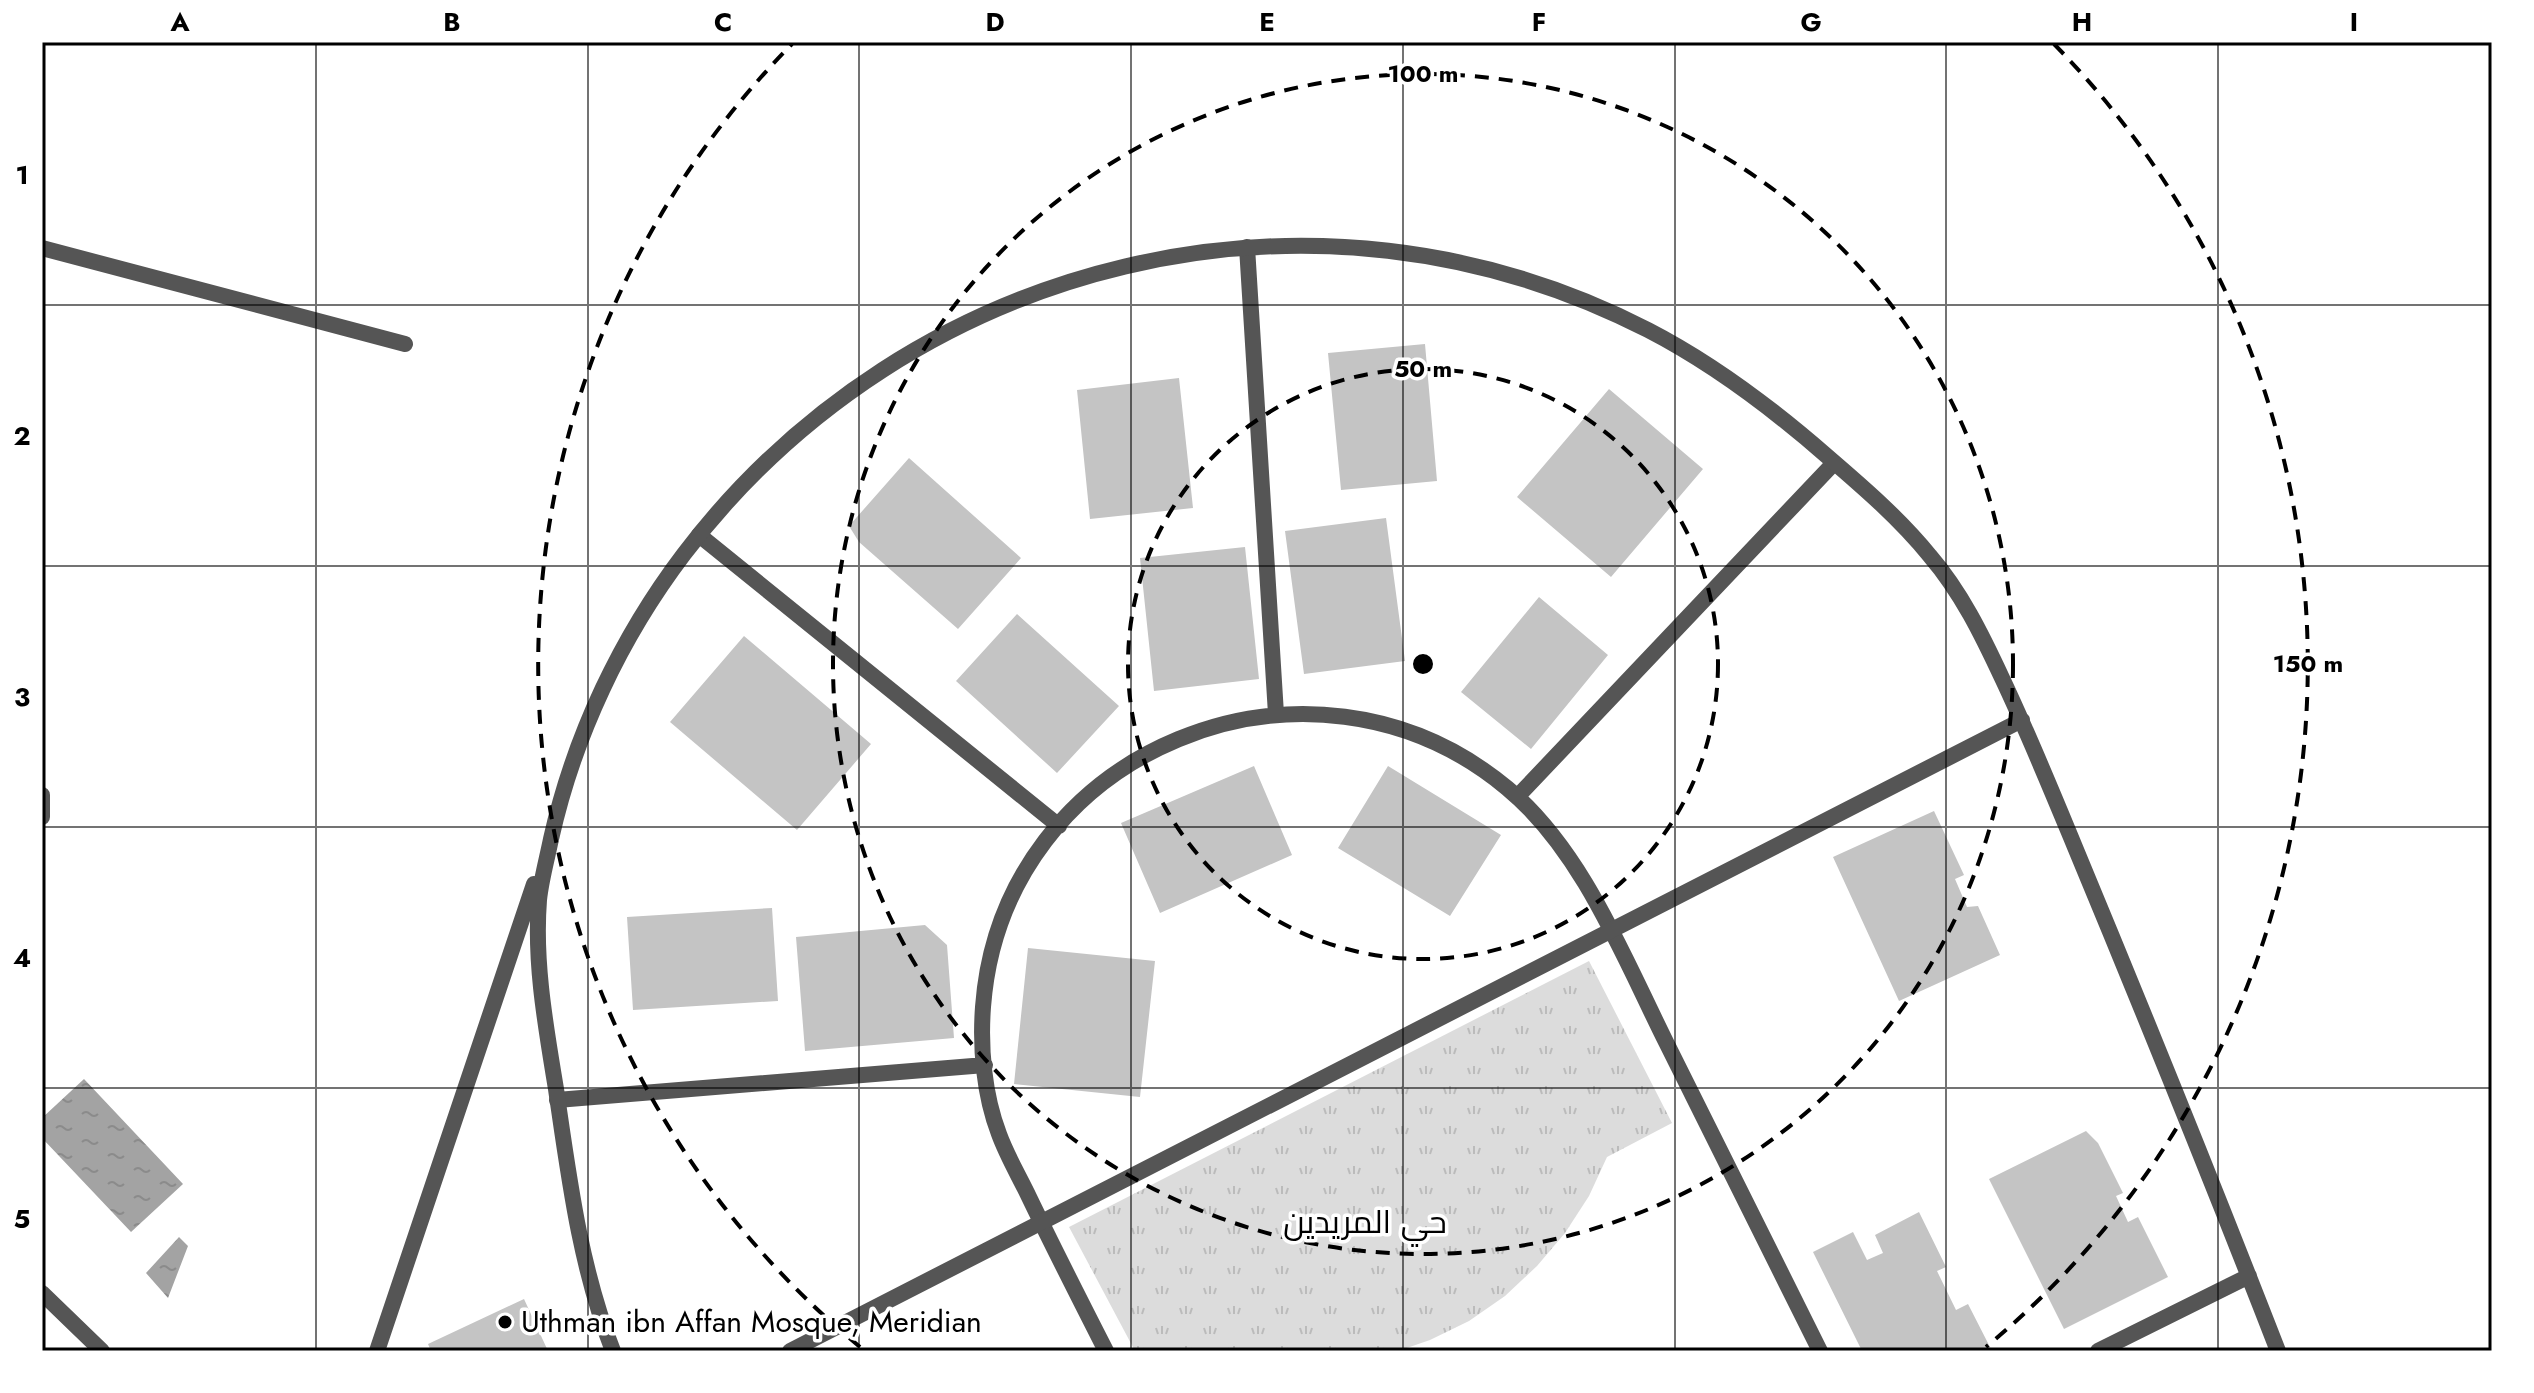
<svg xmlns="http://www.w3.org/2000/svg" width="2534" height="1393" font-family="Jost,Cairo,sans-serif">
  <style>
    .park { fill: url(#park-tufts) }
    .water { fill: url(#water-ripples) }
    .building { fill: #c4c4c4 }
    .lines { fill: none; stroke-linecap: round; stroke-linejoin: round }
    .lane { stroke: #555; stroke-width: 16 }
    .street { stroke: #555; stroke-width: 16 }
    .grid { fill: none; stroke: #000; stroke-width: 2; stroke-opacity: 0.55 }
    .ring { fill: none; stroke: #000; stroke-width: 4; stroke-dasharray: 14 10 }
    .poi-dot { fill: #000; stroke: #fff; stroke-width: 3 }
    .labels { text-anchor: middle; stroke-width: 7; stroke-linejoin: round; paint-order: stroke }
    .poi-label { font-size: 30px; fill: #000; stroke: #fff; text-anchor: start }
    .neighbourhood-label { font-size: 32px; fill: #000; stroke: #fff }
    .centre { fill: #000; stroke: #fff; stroke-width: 4 }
    .ring-label { font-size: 24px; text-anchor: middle; font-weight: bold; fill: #000; stroke: #fff; stroke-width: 7; stroke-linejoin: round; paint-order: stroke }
    .neatline { fill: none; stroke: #000; stroke-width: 3 }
    .grid-label { font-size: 26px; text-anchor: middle; font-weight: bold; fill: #000 }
  </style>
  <defs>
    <pattern id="park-tufts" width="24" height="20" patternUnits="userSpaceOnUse" patternTransform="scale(2)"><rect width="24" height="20" fill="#dcdcdc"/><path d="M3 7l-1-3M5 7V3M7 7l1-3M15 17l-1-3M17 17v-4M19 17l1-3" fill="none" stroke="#bbb"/></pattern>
    <pattern id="water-ripples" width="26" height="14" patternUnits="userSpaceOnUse" patternTransform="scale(2)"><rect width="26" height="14" fill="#a3a3a3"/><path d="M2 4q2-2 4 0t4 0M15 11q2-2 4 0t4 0" fill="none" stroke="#8b8b8b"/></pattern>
  </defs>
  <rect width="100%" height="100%" fill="#fff"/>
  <path class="park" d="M1589,961L1672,1123L1607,1157L1589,1196L1565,1233L1537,1266L1505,1296L1469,1321L1430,1340L1398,1351H1212L1202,1349L1200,1351H1135L1069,1227Z"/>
  <path class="water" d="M84,1079L183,1184L131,1232L42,1138V1118Z
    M179,1237L188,1246L168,1298L146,1273Z"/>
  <path class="building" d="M1425,344L1437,481L1341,490L1328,353Z
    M1179,378L1193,508L1090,519L1077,390Z
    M1609,389L1703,469L1611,577L1517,497Z
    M909,458L1021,558L958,629L859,542L849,526Z
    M1386,518L1405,661L1304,674L1285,531Z
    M1245,547L1259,679L1154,691L1140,558Z
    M1539,597L1608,655L1531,749L1461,692Z
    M1017,614L1119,706L1057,773L956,681Z
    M744,636L871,744L797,830L670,722Z
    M1254,766L1292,855L1160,913L1121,823Z
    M1388,766L1501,835L1450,916L1338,848Z
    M1934,811L1964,875L1955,879L1967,907L1978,906L2000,955L1899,1001L1833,857Z
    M772,908L778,1001L633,1010L627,917Z
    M925,925L947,945L954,1038L805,1051L796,937Z
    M1028,948L1155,961L1140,1097L1014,1084Z
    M2086,1131L2098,1143L2123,1193L2116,1196L2128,1222L2138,1217L2168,1277L2064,1329L1989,1179Z
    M1919,1212L1946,1267L1937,1271L1956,1310L1968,1304L1992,1351H1862L1813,1252L1853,1232L1867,1260L1883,1253L1875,1235Z
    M524,1299L548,1351H431L428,1344Z"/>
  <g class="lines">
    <path class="lane" d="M1247,247L1276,714
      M699,535L1059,826
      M1517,797L1834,463
      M557,1100L985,1065
      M1106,1351C1080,1300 1054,1249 1029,1197C1019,1176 1007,1156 999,1134C984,1095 980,1048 983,1007C1002,749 1310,624 1507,788C1582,850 1623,956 1666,1042C1717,1145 1768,1248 1820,1351"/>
    <path class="street" d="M42,248L405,344
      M42,795V817
      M42,1293L102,1351
      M377,1351L534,884
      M613,1351C580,1267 569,1178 556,1089C546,1028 534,963 539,900C541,880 547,859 551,839C574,736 621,637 684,554C909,258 1314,158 1648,330C1714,364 1772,408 1828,457C1864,488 1900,519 1930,556C1961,592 1982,635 2002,678C2029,735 2053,794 2077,852C2146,1018 2213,1184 2278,1351
      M790,1351L2022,720
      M2098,1351L2249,1276"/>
  </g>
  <path class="grid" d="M316,42V1351M588,42V1351M859,42V1351M1131,42V1351M1403,42V1351M1675,42V1351M1946,42V1351M2218,42V1351M42,305H2492M42,566H2492M42,827H2492M42,1088H2492"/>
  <g class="ring">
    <circle cx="1423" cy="664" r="295"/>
    <circle cx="1423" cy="664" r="590"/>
    <path d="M860 1347A885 885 0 0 1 792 44M2054 44A885 885 0 0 1 1986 1347"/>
  </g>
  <circle class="poi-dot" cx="505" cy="1322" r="8"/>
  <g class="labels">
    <g class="poi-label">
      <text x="521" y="1332">Uthman ibn Affan Mosque, Meridian</text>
    </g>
    <g class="neighbourhood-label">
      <text x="1365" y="1233">حي المريدين</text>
    </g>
  </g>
  <circle cx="1423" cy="664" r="12" class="centre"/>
  <g class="ring-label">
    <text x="1423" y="82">100 m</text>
    <text x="1423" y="377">50 m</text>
    <text x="2308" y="672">150 m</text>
  </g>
  <rect width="2534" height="1393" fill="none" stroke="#ffffff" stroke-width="88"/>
  <rect x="44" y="44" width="2446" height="1305" class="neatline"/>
  <g class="grid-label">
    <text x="180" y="31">A</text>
    <text x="452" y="31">B</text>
    <text x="723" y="31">C</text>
    <text x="995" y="31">D</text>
    <text x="1267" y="31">E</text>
    <text x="1539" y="31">F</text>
    <text x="1811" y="31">G</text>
    <text x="2082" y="31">H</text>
    <text x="2354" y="31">I</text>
    <text x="22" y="184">1</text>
    <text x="22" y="445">2</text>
    <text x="22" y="706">3</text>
    <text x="22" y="967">4</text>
    <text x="22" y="1228">5</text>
  </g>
</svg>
